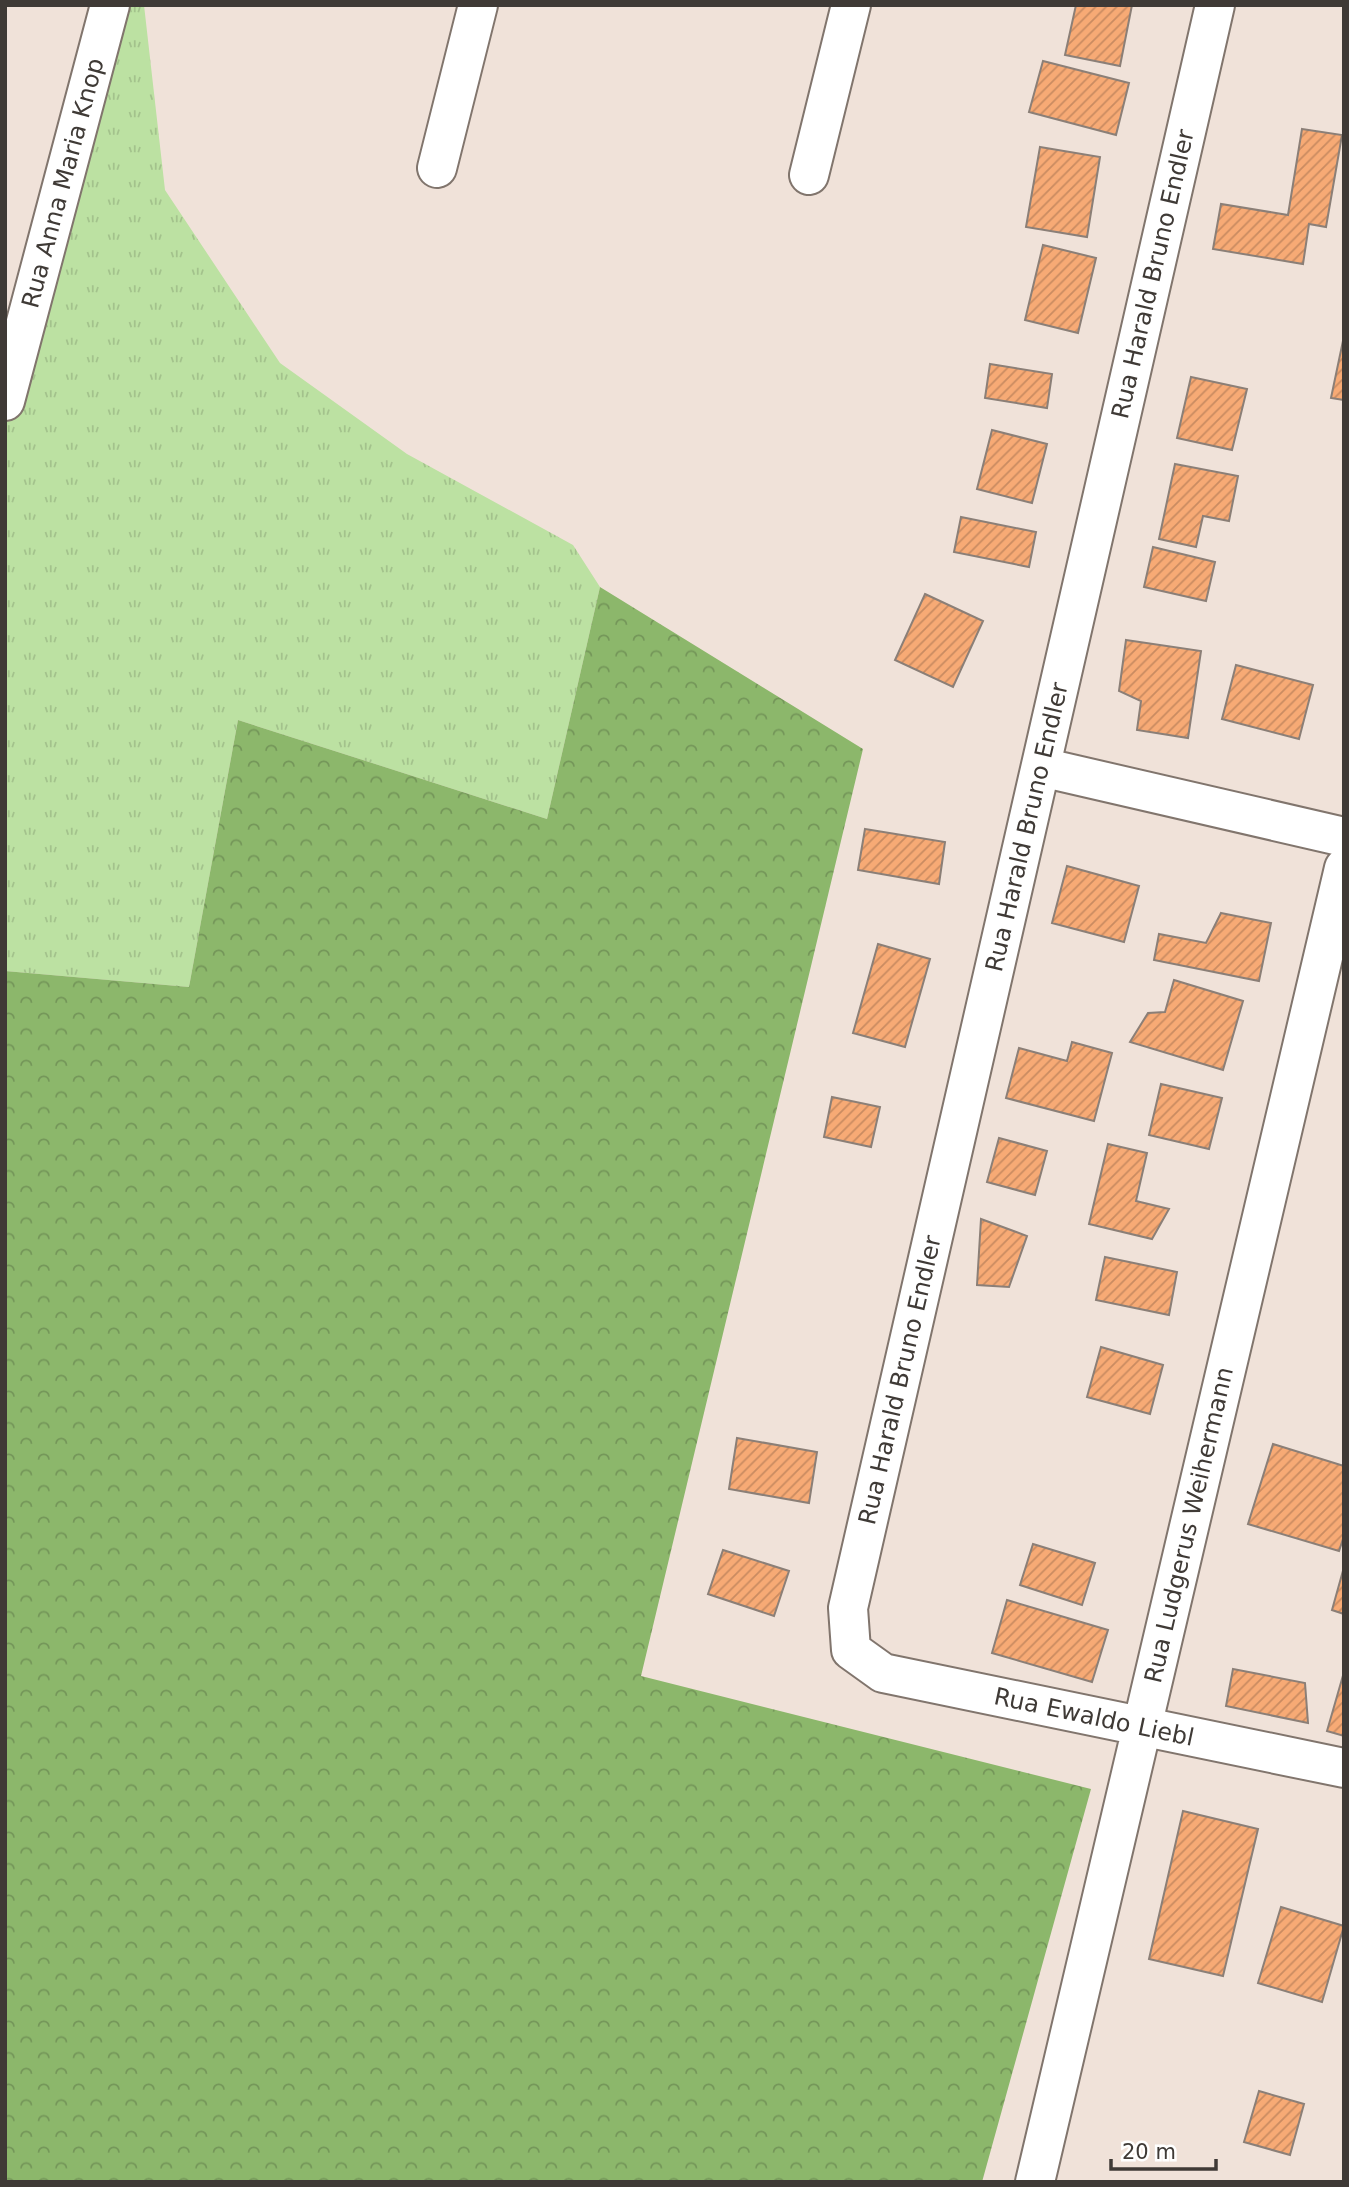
<svg xmlns="http://www.w3.org/2000/svg" width="1349" height="2187" font-family="'DejaVu Sans',sans-serif">
  <style>
    .grass { fill: url(#grass-tufts) }
    .forest { fill: url(#forest-crowns) }
    .building { fill: url(#building-hatch); stroke: #8b7f77; stroke-width: 2 }
    .lines { fill: none; stroke-linecap: round; stroke-linejoin: round }
    .minor-casing { stroke: #81756d; stroke-width: 42 }
    .minor { stroke: #fff; stroke-width: 38 }
    .labels { text-anchor: middle; stroke-width: 6; stroke-linejoin: round; paint-order: stroke }
    .street-label { font-size: 24px; fill: #3f3a36; stroke: #fff }
  </style>
  <defs>
    <pattern id="grass-tufts" width="24" height="20" patternUnits="userSpaceOnUse" patternTransform="scale(1.75)"><rect width="24" height="20" fill="#bce1a2"/><path d="M3 7l-1-3M5 7V3M7 7l1-3M15 17l-1-3M17 17v-4M19 17l1-3" fill="none" stroke="#a3c28c"/></pattern>
    <pattern id="forest-crowns" width="20" height="18" patternUnits="userSpaceOnUse" patternTransform="scale(1.75)"><rect width="20" height="18" fill="#8cb76b"/><path d="M2 6a3 3 0 1 1 6 0M12 15a3 3 0 1 1 6 0" fill="none" stroke="#749659"/></pattern>
    <pattern id="building-hatch" width="6" height="6" patternUnits="userSpaceOnUse" patternTransform="scale(1.75)"><rect width="6" height="6" fill="#f7aa75"/><path d="M-1 1l2-2M0 6l6-6M5 7l2-2" fill="none" stroke="#c98b61"/></pattern>
  </defs>
  <rect width="100%" height="100%" fill="#f0e2d9"/>
  <path class="grass" d="M123,5H144L165,190L280,363L407,454L573,545L600,587L547,819L238,720L189,987L5,971V407Z"/>
  <path class="forest" d="M600,587L863,749L641,1676L1091,1789L982,2182H5V971L189,987L238,720L547,819Z"/>
  <path class="building" d="M1076,5H1132L1120,66L1065,55Z
    M1043,61L1129,83L1116,135L1029,112Z
    M1302,129L1342,135L1326,227L1309,224L1303,264L1213,249L1221,204L1288,215Z
    M1040,147L1100,157L1087,237L1026,227Z
    M1043,245L1096,258L1078,333L1025,320Z
    M1344,336V400L1331,398Z
    M990,364L1052,374L1047,408L985,398Z
    M1191,377L1247,389L1232,450L1177,438Z
    M992,430L1047,444L1032,503L977,489Z
    M1175,464L1238,476L1229,521L1203,516L1196,547L1159,539Z
    M961,517L1036,532L1029,567L954,552Z
    M1153,547L1215,562L1206,601L1144,587Z
    M925,594L983,621L953,687L895,660Z
    M1126,640L1201,651L1188,738L1137,730L1141,701L1119,691Z
    M1236,665L1313,685L1299,739L1222,719Z
    M865,829L945,842L939,884L858,870Z
    M1067,866L1139,886L1124,942L1052,923Z
    M1221,913L1271,923L1259,981L1154,960L1159,934L1206,943Z
    M878,944L930,959L905,1047L853,1033Z
    M1174,980L1243,1001L1223,1070L1130,1042L1148,1013L1165,1012Z
    M1072,1042L1112,1053L1094,1121L1006,1098L1019,1048L1067,1061Z
    M1161,1084L1222,1098L1209,1149L1149,1135Z
    M832,1097L880,1107L871,1147L824,1137Z
    M999,1138L1047,1151L1035,1195L987,1182Z
    M1108,1144L1147,1153L1136,1201L1169,1209L1152,1239L1089,1224Z
    M981,1219L1027,1236L1009,1287L977,1285Z
    M1105,1257L1177,1272L1169,1315L1096,1300Z
    M1101,1347L1163,1365L1150,1414L1087,1397Z
    M737,1438L817,1452L809,1503L729,1489Z
    M1273,1444L1344,1466V1536L1339,1551L1248,1524Z
    M1033,1544L1095,1563L1082,1605L1020,1585Z
    M723,1550L789,1571L774,1616L708,1594Z
    M1344,1567V1614L1332,1610Z
    M1007,1600L1108,1630L1092,1682L992,1653Z
    M1233,1669L1305,1683L1308,1723L1226,1706Z
    M1344,1672V1736L1327,1731Z
    M1183,1811L1258,1829L1223,1976L1149,1959Z
    M1281,1907L1344,1926L1322,2002L1258,1983Z
    M1259,2091L1304,2104L1290,2155L1244,2142Z"/>
  <g class="lines">
    <g class="minor-casing">
      <path id="minor" d="M1215,5L848,1608L851,1650L883,1673L1344,1768
        M437,168L478,5
        M809,175L851,5
        M5,401L110,5
        M1041,767L1344,837
        M1035,2182L1344,868"/>
    </g>
    <use href="#minor" class="minor"/>
  </g>
  <g class="labels">
    <g class="street-label">
      <text transform="translate(63 183) rotate(-75)" y="8">Rua Anna Maria Knop</text>
      <text transform="translate(1153 274) rotate(-77)" y="8">Rua Harald Bruno Endler</text>
      <text transform="translate(1027 827) rotate(-77)" y="8">Rua Harald Bruno Endler</text>
      <text transform="translate(900 1380) rotate(-77)" y="8">Rua Harald Bruno Endler</text>
      <text transform="translate(1189 1525) rotate(-77)" y="8">Rua Ludgerus Weihermann</text>
      <text transform="translate(1094 1717) rotate(12)" y="8">Rua Ewaldo Liebl</text>
    </g>
  </g>
  <rect width="1349" height="2187" fill="none" stroke="#3f3a36" stroke-width="14"/>
  <path d="M1111 2159v10h105v-10" fill="none" stroke="#3f3a36" stroke-width="3.5"/>
  <text x="1122" y="2159" font-size="21" fill="#3f3a36" stroke="#ffffff" stroke-width="5" paint-order="stroke">20 m</text>
</svg>
